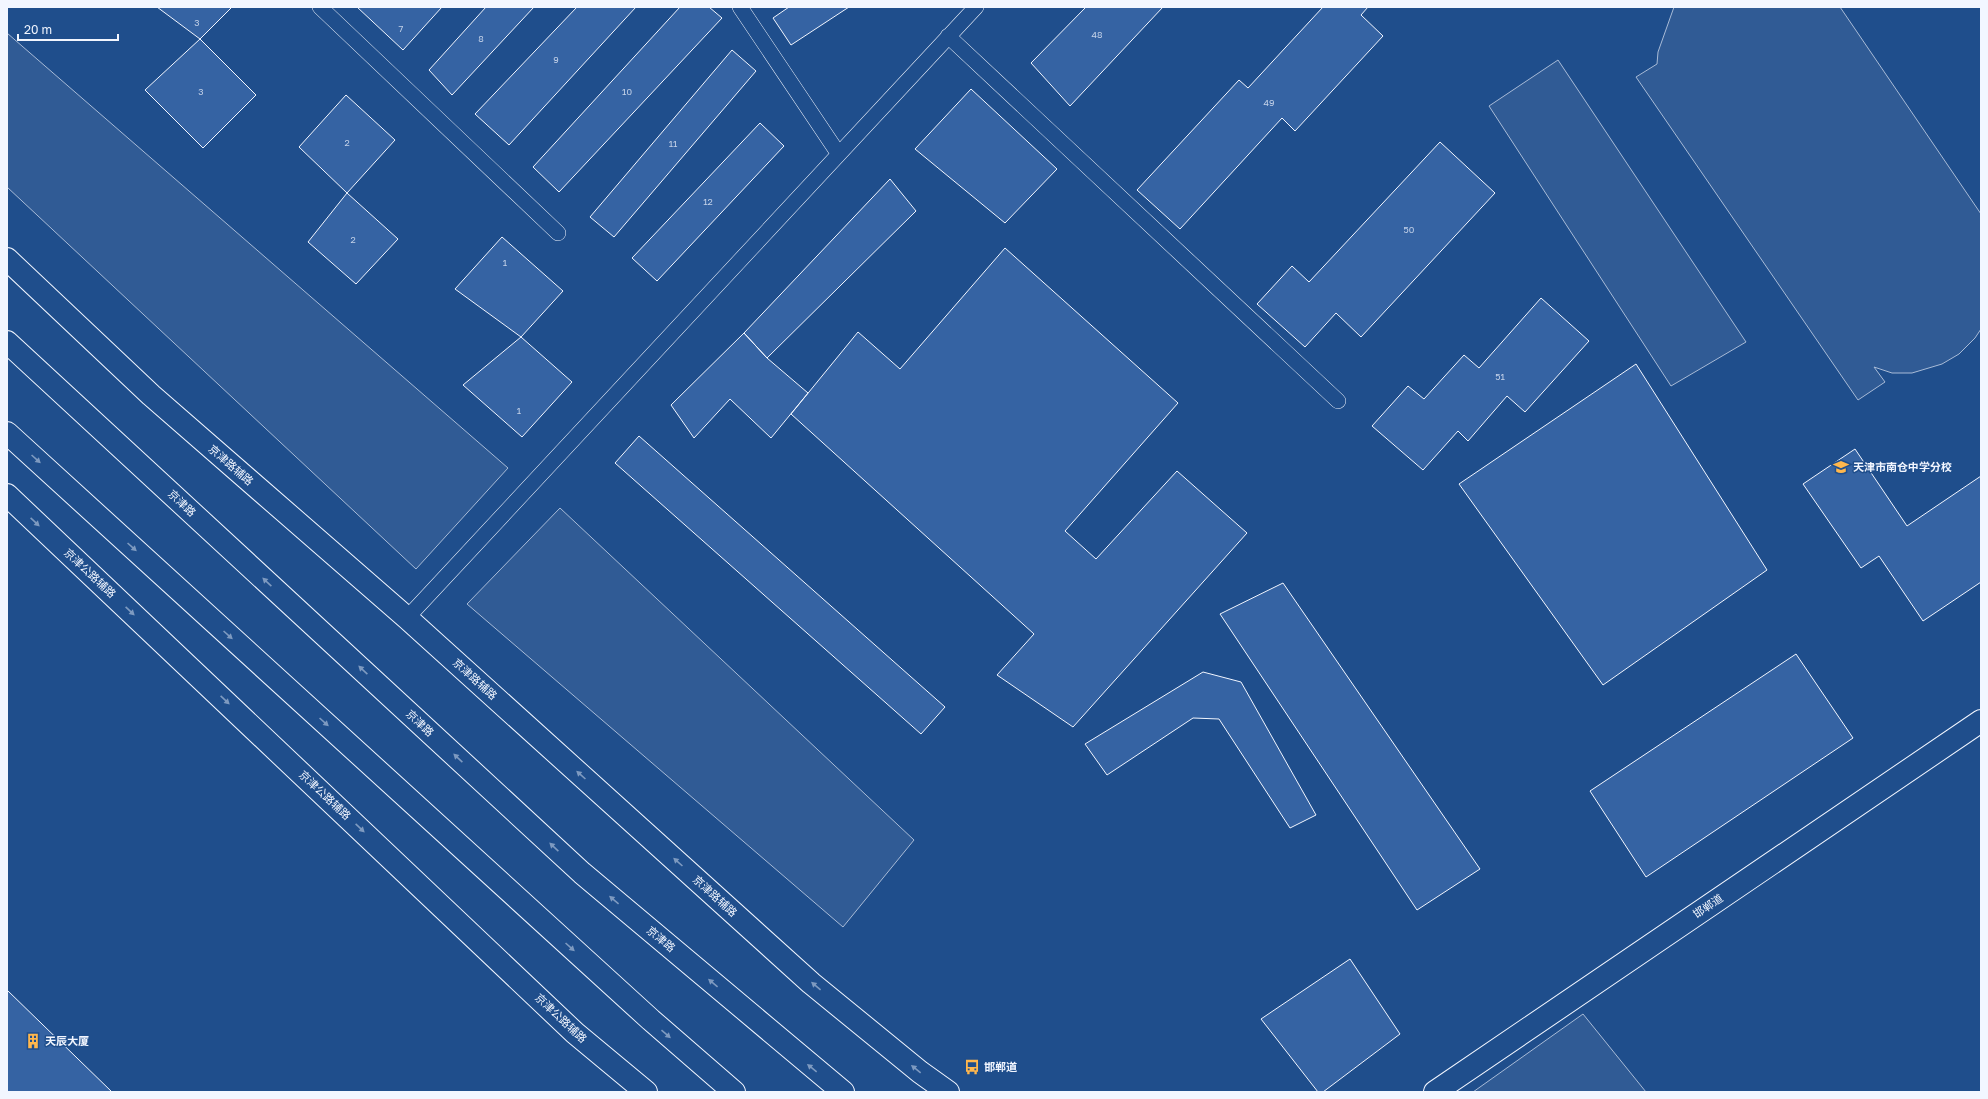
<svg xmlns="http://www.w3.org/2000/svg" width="1988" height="1099" font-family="'Golos Text','Noto Sans SC',sans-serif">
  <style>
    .built { fill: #305b95; stroke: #a8bbd7 }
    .building { fill: #3563a3; stroke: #f2f6ff }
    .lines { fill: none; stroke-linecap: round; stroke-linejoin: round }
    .lane-casing { stroke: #f2f6ff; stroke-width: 16 }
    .street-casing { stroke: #f2f6ff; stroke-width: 24 }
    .secondary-casing { stroke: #f2f6ff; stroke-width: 24 }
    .primary-casing { stroke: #f2f6ff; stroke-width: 24 }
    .lane { stroke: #1f4e8c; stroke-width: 15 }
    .street { stroke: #1f4e8c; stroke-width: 22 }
    .secondary { stroke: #1f4e8c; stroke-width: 22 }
    .primary { stroke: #1f4e8c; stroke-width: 22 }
    .oneway { fill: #7e9ac0 }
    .labels { text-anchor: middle; stroke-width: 3; stroke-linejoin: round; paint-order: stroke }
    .number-label { font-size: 9px; fill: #c3d1e8 }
    .street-label { font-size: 11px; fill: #f2f6ff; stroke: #1f4e8c }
    .poi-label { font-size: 11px; font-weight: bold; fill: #f2f6ff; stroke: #1f4e8c; text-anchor: start }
  </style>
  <rect width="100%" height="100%" fill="#1f4e8c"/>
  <path class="built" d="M1674,7H1840L1981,214V329L1975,338L1959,354L1942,364L1912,373H1892L1874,367L1885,382L1858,400L1636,77L1657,64L1658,52Z
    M7,33L508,468L416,569L7,187Z
    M1558,60L1746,342L1671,386L1489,106Z
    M560,508L914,840L843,927L467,604Z
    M1583,1014L1646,1092H1473Z"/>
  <path class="building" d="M157,7H232L200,39Z
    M357,7H442L403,50Z
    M486,7H534L452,95L429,70Z
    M577,7H636L509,145L475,114Z
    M680,7H709L722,18L559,192L533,167Z
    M789,7H849L791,45L773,18Z
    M1086,7H1163L1070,106L1031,63Z
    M1323,7H1368L1361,15L1383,36L1295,131L1282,118L1180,229L1137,190L1239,80L1248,88Z
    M200,39L256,95L203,148L145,90Z
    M732,50L756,71L614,237L590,217Z
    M971,89L1057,169L1005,223L915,149Z
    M346,95L395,140L347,193L299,147Z
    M760,123L784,146L657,281L632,258Z
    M1440,142L1495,193L1361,337L1336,313L1305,347L1257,304L1292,266L1309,282Z
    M890,179L916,211L767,358L744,333Z
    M347,193L398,239L356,284L308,242Z
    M502,237L563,291L521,337L455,289Z
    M1005,248L1178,403L1065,531L1096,559L1177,471L1247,533L1073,727L997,675L1034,634L791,414L858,332L900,369Z
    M1541,298L1589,341L1525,412L1507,396L1468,441L1458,431L1423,470L1372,426L1408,386L1424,399L1464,355L1479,368Z
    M744,333L767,358L808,393L771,438L730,399L694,438L671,405Z
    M521,337L572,382L522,437L463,385Z
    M1636,364L1767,570L1603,685L1459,484Z
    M639,436L945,707L921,734L615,463Z
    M1855,449L1907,526L1981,476V582L1923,621L1879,556L1861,568L1803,484Z
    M1283,583L1480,869L1417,910L1220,614Z
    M1796,654L1853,738L1646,877L1590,791Z
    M1203,672L1241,682L1316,815L1290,828L1219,719L1193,718L1107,775L1085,744Z
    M1350,959L1400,1034L1323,1092H1318L1261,1019Z
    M7,990L112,1092H7Z"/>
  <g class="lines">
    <g class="lane-casing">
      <path id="lane" d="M320,7L558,233
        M740,7L838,153
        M948,36L1338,401
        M407,618L976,7"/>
    </g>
    <g class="street-casing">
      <path id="street" d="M1435,1092L1981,721"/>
    </g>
    <g class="secondary-casing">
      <path id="secondary" d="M7,259L151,395L407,618L811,983L920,1072L948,1092
        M7,495L575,1033L646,1092"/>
    </g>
    <g class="primary-casing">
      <path id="primary" d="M7,342L582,873L843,1092
        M7,433L651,1020L734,1092"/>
    </g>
    <use href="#lane" class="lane"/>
    <use href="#street" class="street"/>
    <use href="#secondary" class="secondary"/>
    <use href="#primary" class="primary"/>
  </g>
  <defs><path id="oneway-solid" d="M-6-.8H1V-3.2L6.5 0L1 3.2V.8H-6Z"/></defs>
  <g class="oneway">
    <use href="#oneway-solid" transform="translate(36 459) rotate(42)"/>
    <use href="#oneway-solid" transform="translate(35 522) rotate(43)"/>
    <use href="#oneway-solid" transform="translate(132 547) rotate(42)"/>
    <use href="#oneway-solid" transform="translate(267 582) rotate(-137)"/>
    <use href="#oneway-solid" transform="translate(130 611) rotate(43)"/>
    <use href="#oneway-solid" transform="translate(228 635) rotate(42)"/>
    <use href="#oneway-solid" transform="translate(363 670) rotate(-137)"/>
    <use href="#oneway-solid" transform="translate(225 700) rotate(43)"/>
    <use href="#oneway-solid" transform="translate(324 722) rotate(42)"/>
    <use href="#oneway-solid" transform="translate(458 758) rotate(-137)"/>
    <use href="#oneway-solid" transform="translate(581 775) rotate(-138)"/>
    <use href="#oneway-solid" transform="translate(360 828) rotate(43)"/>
    <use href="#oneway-solid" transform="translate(554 847) rotate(-137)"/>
    <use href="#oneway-solid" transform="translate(678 862) rotate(-138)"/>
    <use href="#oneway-solid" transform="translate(614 900) rotate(-140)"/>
    <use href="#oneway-solid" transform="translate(570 947) rotate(42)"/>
    <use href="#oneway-solid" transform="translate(713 983) rotate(-140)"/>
    <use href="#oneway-solid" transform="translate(816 986) rotate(-140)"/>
    <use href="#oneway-solid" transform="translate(666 1034) rotate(41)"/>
    <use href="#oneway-solid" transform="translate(812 1068) rotate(-141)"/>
    <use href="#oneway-solid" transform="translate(916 1069) rotate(-141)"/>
  </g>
  <defs>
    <g id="school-bare" transform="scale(1.2)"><path d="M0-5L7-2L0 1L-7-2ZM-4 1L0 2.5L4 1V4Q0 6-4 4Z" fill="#ffb74d" stroke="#1f4e8c" stroke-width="2.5" paint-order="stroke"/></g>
    <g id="building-bare" transform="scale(1.2)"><path d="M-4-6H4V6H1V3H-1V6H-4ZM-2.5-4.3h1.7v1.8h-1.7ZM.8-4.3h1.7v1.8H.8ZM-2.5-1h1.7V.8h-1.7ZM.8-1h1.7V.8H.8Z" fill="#ffb74d" stroke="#1f4e8c" stroke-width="2.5" paint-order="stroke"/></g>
    <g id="bus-bare" transform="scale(1.2)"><path d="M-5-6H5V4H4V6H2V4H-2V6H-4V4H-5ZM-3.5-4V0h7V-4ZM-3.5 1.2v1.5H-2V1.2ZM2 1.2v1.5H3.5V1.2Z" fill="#ffb74d" stroke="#1f4e8c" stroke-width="2.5" paint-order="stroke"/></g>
  </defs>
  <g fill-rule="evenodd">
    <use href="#school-bare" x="1841" y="467"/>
    <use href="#building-bare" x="33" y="1041"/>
    <use href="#bus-bare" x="972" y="1067"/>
  </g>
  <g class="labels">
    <g class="number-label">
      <text x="197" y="26">3</text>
      <text x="401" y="32">7</text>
      <text x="1097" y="38">48</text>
      <text x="481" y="42">8</text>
      <text x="556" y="63">9</text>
      <text x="201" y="95">3</text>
      <text x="627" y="95">10</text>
      <text x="1269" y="106">49</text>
      <text x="347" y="146">2</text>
      <text x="673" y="147">11</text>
      <text x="708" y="205">12</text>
      <text x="1409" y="233">50</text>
      <text x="353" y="243">2</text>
      <text x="505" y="266">1</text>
      <text x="1500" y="380">51</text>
      <text x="519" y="414">1</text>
    </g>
    <g class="street-label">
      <text transform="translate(231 465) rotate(41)" y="4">京津路辅路</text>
      <text transform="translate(182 503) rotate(43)" y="4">京津路</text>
      <text transform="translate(90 573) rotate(43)" y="4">京津公路辅路</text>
      <text transform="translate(475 679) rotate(42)" y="4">京津路辅路</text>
      <text transform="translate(420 723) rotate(43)" y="4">京津路</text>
      <text transform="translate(325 795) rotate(43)" y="4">京津公路辅路</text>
      <text transform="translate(715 896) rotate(42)" y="4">京津路辅路</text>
      <text transform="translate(1708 906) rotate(-34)" y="4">邯郸道</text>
      <text transform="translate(661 939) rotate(40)" y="4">京津路</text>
      <text transform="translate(561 1018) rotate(43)" y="4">京津公路辅路</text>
    </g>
    <g class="poi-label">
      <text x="1853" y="471">天津市南仓中学分校</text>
      <text x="45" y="1045">天辰大厦</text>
      <text x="984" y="1071">邯郸道</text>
    </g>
  </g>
  <rect width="1988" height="1099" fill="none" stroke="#f2f6ff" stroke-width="16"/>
  <path d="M18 34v6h100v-6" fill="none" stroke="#f2f6ff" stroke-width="2"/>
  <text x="24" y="34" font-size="12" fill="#f2f6ff" stroke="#1f4e8c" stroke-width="3" paint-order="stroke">20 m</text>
</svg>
